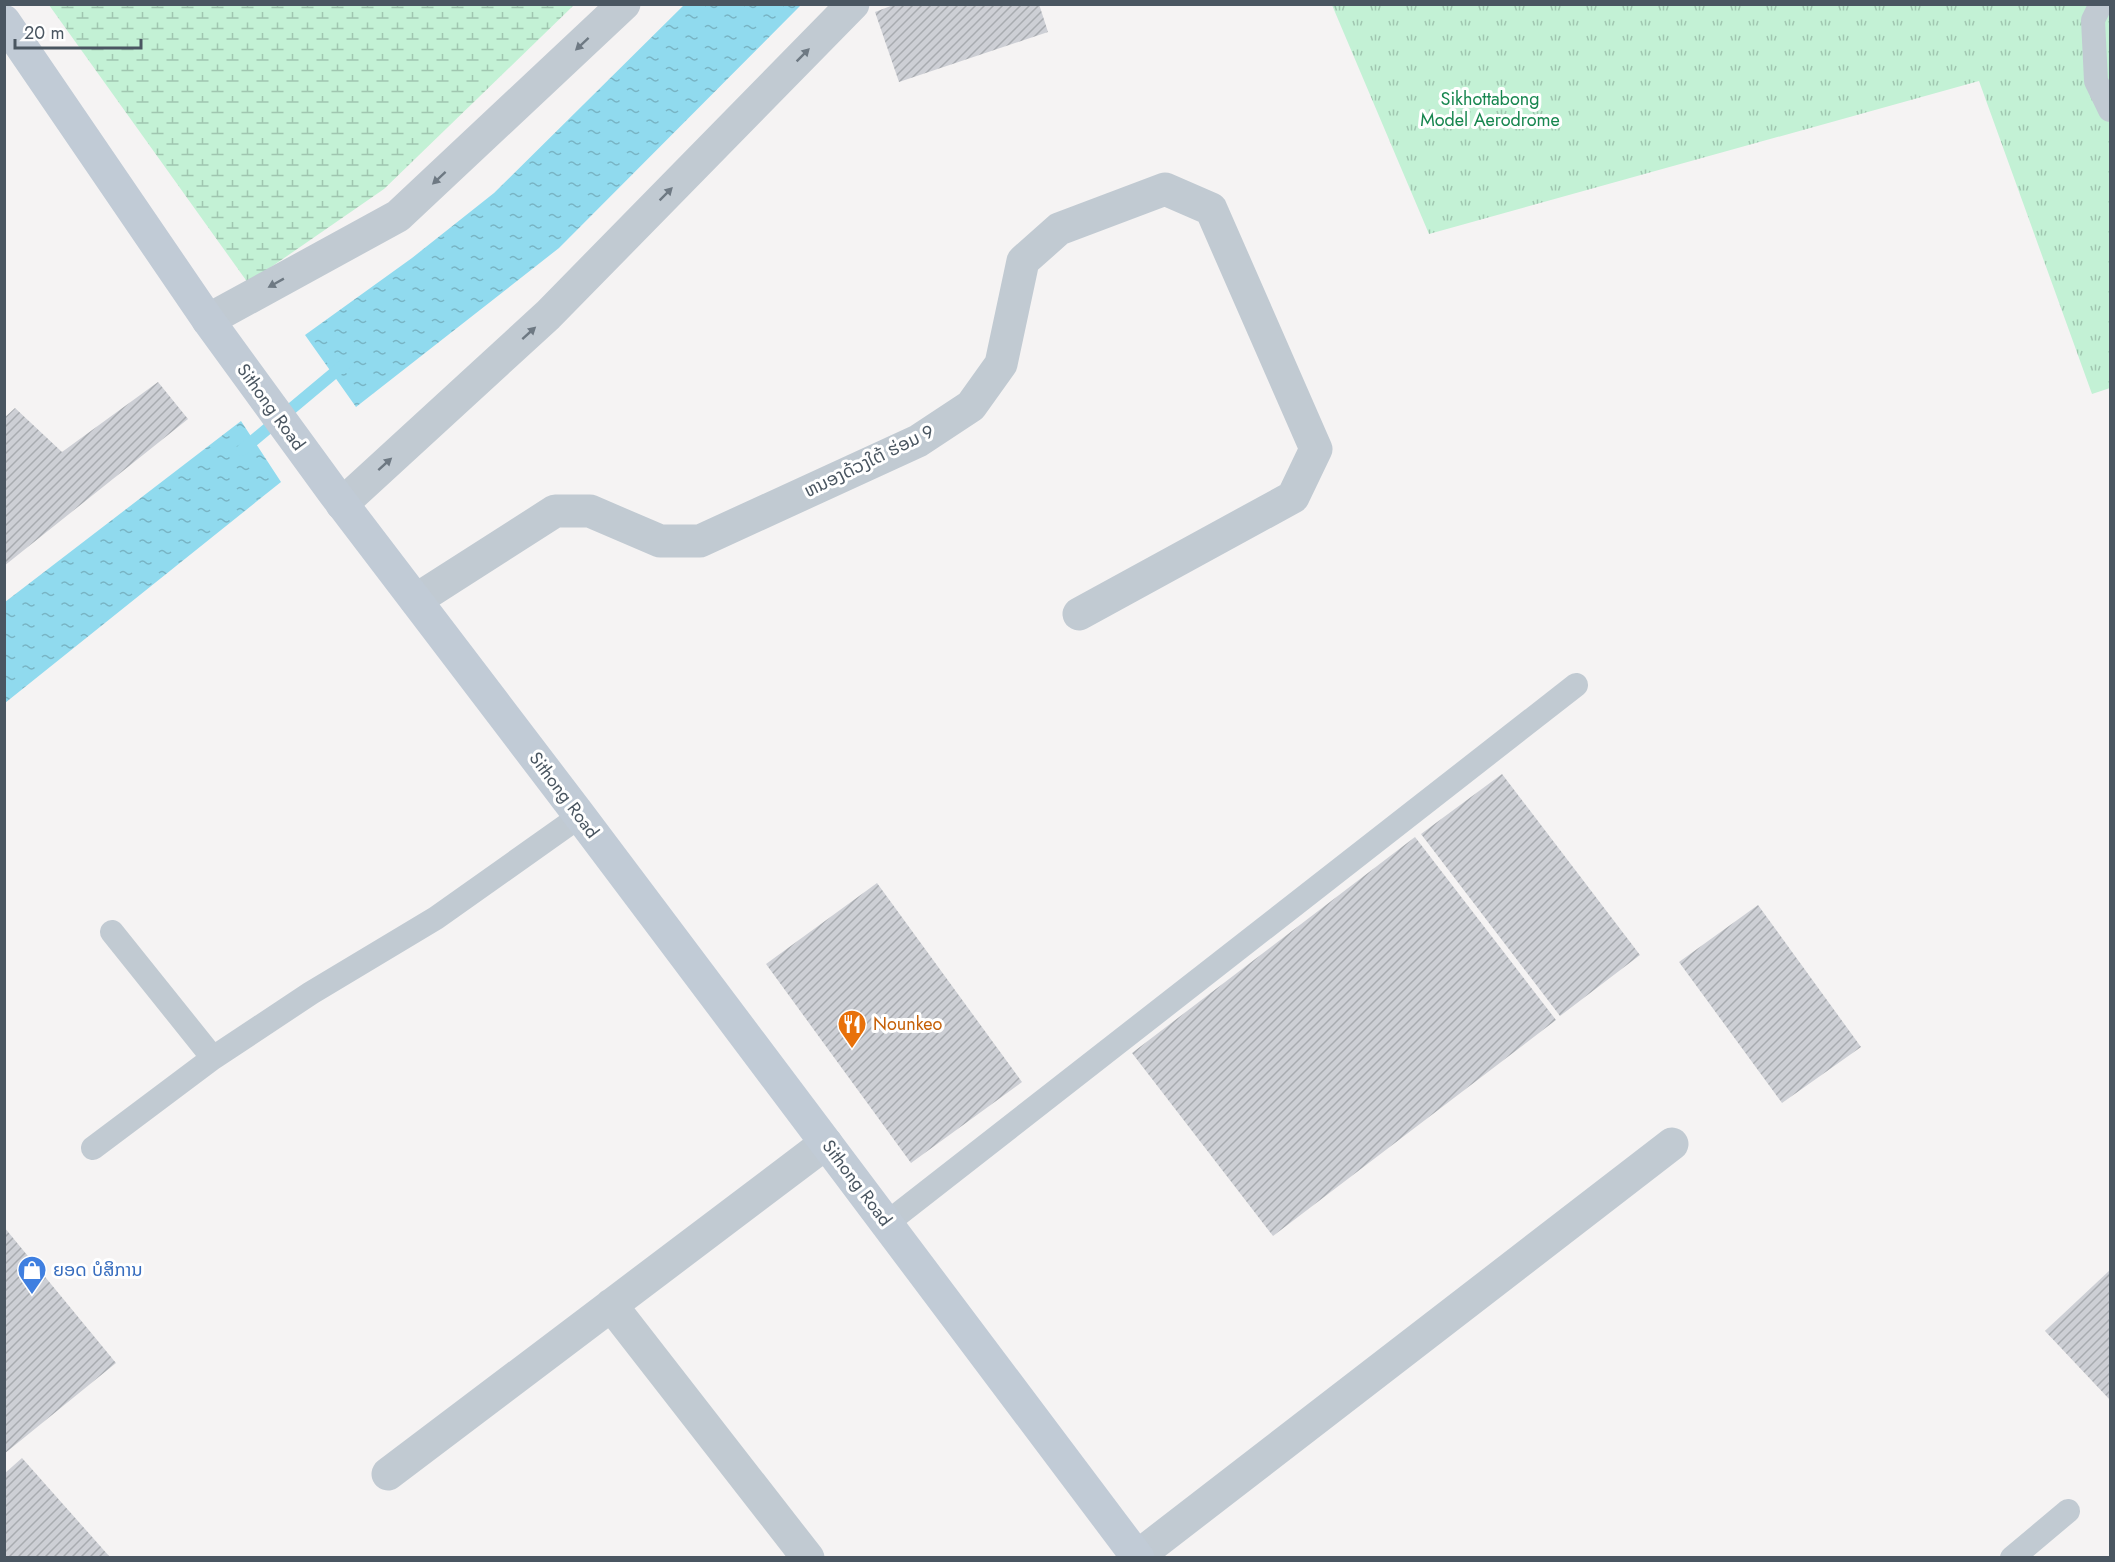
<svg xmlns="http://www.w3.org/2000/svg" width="2115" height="1562" font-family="Jost,'Noto Sans Lao',sans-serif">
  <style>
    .wetland { fill: url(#wetland-marsh) }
    .park { fill: url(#park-tufts) }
    .water { fill: url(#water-ripples) }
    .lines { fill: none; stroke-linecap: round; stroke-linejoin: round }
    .stream { stroke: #90daee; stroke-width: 12 }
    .building { fill: url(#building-hatch) }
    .service { stroke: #c1cad2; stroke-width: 24 }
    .minor { stroke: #c1cad2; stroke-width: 33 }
    .secondary { stroke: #c1cbd6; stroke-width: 33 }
    .oneway { fill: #6e7983 }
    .labels { text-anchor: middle; stroke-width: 6; stroke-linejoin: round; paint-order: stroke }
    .park-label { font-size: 18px; fill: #17864f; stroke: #fff }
    .street-label { font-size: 18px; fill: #4a5661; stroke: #fff }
    .food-label { font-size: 18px; fill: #c56008; stroke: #fff; text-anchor: start }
    .shop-label { font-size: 18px; fill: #366cbe; stroke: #fff; text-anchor: start }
  </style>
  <defs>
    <pattern id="wetland-marsh" width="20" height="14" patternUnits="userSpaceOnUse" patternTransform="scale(1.5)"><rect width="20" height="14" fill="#c3f1d5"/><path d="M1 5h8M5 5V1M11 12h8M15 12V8" fill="none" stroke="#a0c6b0"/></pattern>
    <pattern id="park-tufts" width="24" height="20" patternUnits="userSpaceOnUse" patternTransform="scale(1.5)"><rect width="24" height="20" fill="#c3f1d5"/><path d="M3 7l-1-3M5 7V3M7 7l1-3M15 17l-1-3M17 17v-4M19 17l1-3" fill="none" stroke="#a0c6b0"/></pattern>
    <pattern id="water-ripples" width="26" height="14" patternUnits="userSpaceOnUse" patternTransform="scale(1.5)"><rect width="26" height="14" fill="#90daee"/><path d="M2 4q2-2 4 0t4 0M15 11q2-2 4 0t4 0" fill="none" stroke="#78b4c4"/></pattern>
    <pattern id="building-hatch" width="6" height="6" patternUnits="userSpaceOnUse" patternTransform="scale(1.5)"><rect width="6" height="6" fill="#cdcfd5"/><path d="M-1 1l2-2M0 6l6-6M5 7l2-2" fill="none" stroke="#a8abb0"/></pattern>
  </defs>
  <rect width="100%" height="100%" fill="#f5f3f3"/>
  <path class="wetland" d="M49,5H574L384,189L248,283Z"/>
  <path class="park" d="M1332,5H2110V388L2092,394L1979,81L1429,234Z"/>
  <path class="water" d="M684,5H801L559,248L356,407L305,335L412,258L494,193Z
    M241,421L281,482L5,703V602Z"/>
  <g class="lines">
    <path class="stream" d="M242,450L346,363"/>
  </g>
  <path class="building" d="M896,4H1039L1048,32L899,82L875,12Z
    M158,382L188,419L4,566V418L15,408L62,452Z
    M1502,774L1640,955L1560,1016L1421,834Z
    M1415,837L1556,1020L1273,1236L1132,1053Z
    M877,883L1022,1082L911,1163L766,964Z
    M1758,905L1861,1047L1782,1103L1679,962Z
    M4,1227L116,1363L4,1454Z
    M2110,1270V1400L2045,1331Z
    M22,1458L109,1556L4,1558V1474Z"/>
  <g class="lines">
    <path class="service" d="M2101,4L2093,20L2096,81L2110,110
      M112,932L213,1058
      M93,1148L213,1058L311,993L436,918L580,816
      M887,1223L1576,685
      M2012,1558L2068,1511"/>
    <path class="minor" d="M208,320L398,216L624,4
      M342,504L548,315L853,4
      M416,600L555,511H590L660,541H700L918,441L971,406L1001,364L1023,261L1059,229L1165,189L1211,209L1316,449L1293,497L1079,614
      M611,1305L808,1558
      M388,1474L826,1143
      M1138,1556L1672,1144"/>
    <path class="secondary" d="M4,21L208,320L334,493L580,816L1138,1558"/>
  </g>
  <defs><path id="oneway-solid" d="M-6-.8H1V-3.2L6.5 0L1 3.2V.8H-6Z" transform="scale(1.5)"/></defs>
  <g class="oneway">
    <use href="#oneway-solid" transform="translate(582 44) rotate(137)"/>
    <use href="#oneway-solid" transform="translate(803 55) rotate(-45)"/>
    <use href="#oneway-solid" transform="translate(439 178) rotate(137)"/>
    <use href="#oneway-solid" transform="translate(666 194) rotate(-45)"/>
    <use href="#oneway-solid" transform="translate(276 283) rotate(151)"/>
    <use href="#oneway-solid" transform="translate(529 333) rotate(-42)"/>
    <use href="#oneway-solid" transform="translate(385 464) rotate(-42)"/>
  </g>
  <defs>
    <g id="restaurant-pin" transform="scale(1.5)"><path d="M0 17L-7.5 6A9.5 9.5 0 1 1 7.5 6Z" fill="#e8710a" stroke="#fff"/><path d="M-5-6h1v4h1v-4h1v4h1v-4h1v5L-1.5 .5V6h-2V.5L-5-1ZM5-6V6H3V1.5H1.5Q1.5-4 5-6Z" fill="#fff"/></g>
    <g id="shop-pin" transform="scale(1.5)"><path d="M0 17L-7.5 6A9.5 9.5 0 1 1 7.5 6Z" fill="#3f7fe0" stroke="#fff"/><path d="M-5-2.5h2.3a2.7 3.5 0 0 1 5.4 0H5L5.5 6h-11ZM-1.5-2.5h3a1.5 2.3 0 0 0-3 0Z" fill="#fff"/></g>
  </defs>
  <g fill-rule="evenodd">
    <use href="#restaurant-pin" x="852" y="1024"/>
    <use href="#shop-pin" x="32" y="1270"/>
  </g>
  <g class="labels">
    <g class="park-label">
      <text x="1490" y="105">Sikhottabong<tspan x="1490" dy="21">Model Aerodrome</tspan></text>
    </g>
    <g class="street-label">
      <text transform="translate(271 407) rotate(54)" y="6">Sithong Road</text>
      <text transform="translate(869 461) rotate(-26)" y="6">ຫນອງດ້ວງໃຕ້ ຮ່ອມ 9</text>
      <text transform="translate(564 795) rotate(53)" y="6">Sithong Road</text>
      <text transform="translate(857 1183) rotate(53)" y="6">Sithong Road</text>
    </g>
    <g class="food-label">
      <text x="873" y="1030">Nounkeo</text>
    </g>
    <g class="shop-label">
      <text x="53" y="1276">ຍອດ ບໍສິການ</text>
    </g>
  </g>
  <rect width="2115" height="1562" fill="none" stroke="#4a5661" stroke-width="12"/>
  <path d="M15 39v9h126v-9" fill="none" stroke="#4a5661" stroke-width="3"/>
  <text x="24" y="39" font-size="18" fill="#4a5661" stroke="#ffffff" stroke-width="4.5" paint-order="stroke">20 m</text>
</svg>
